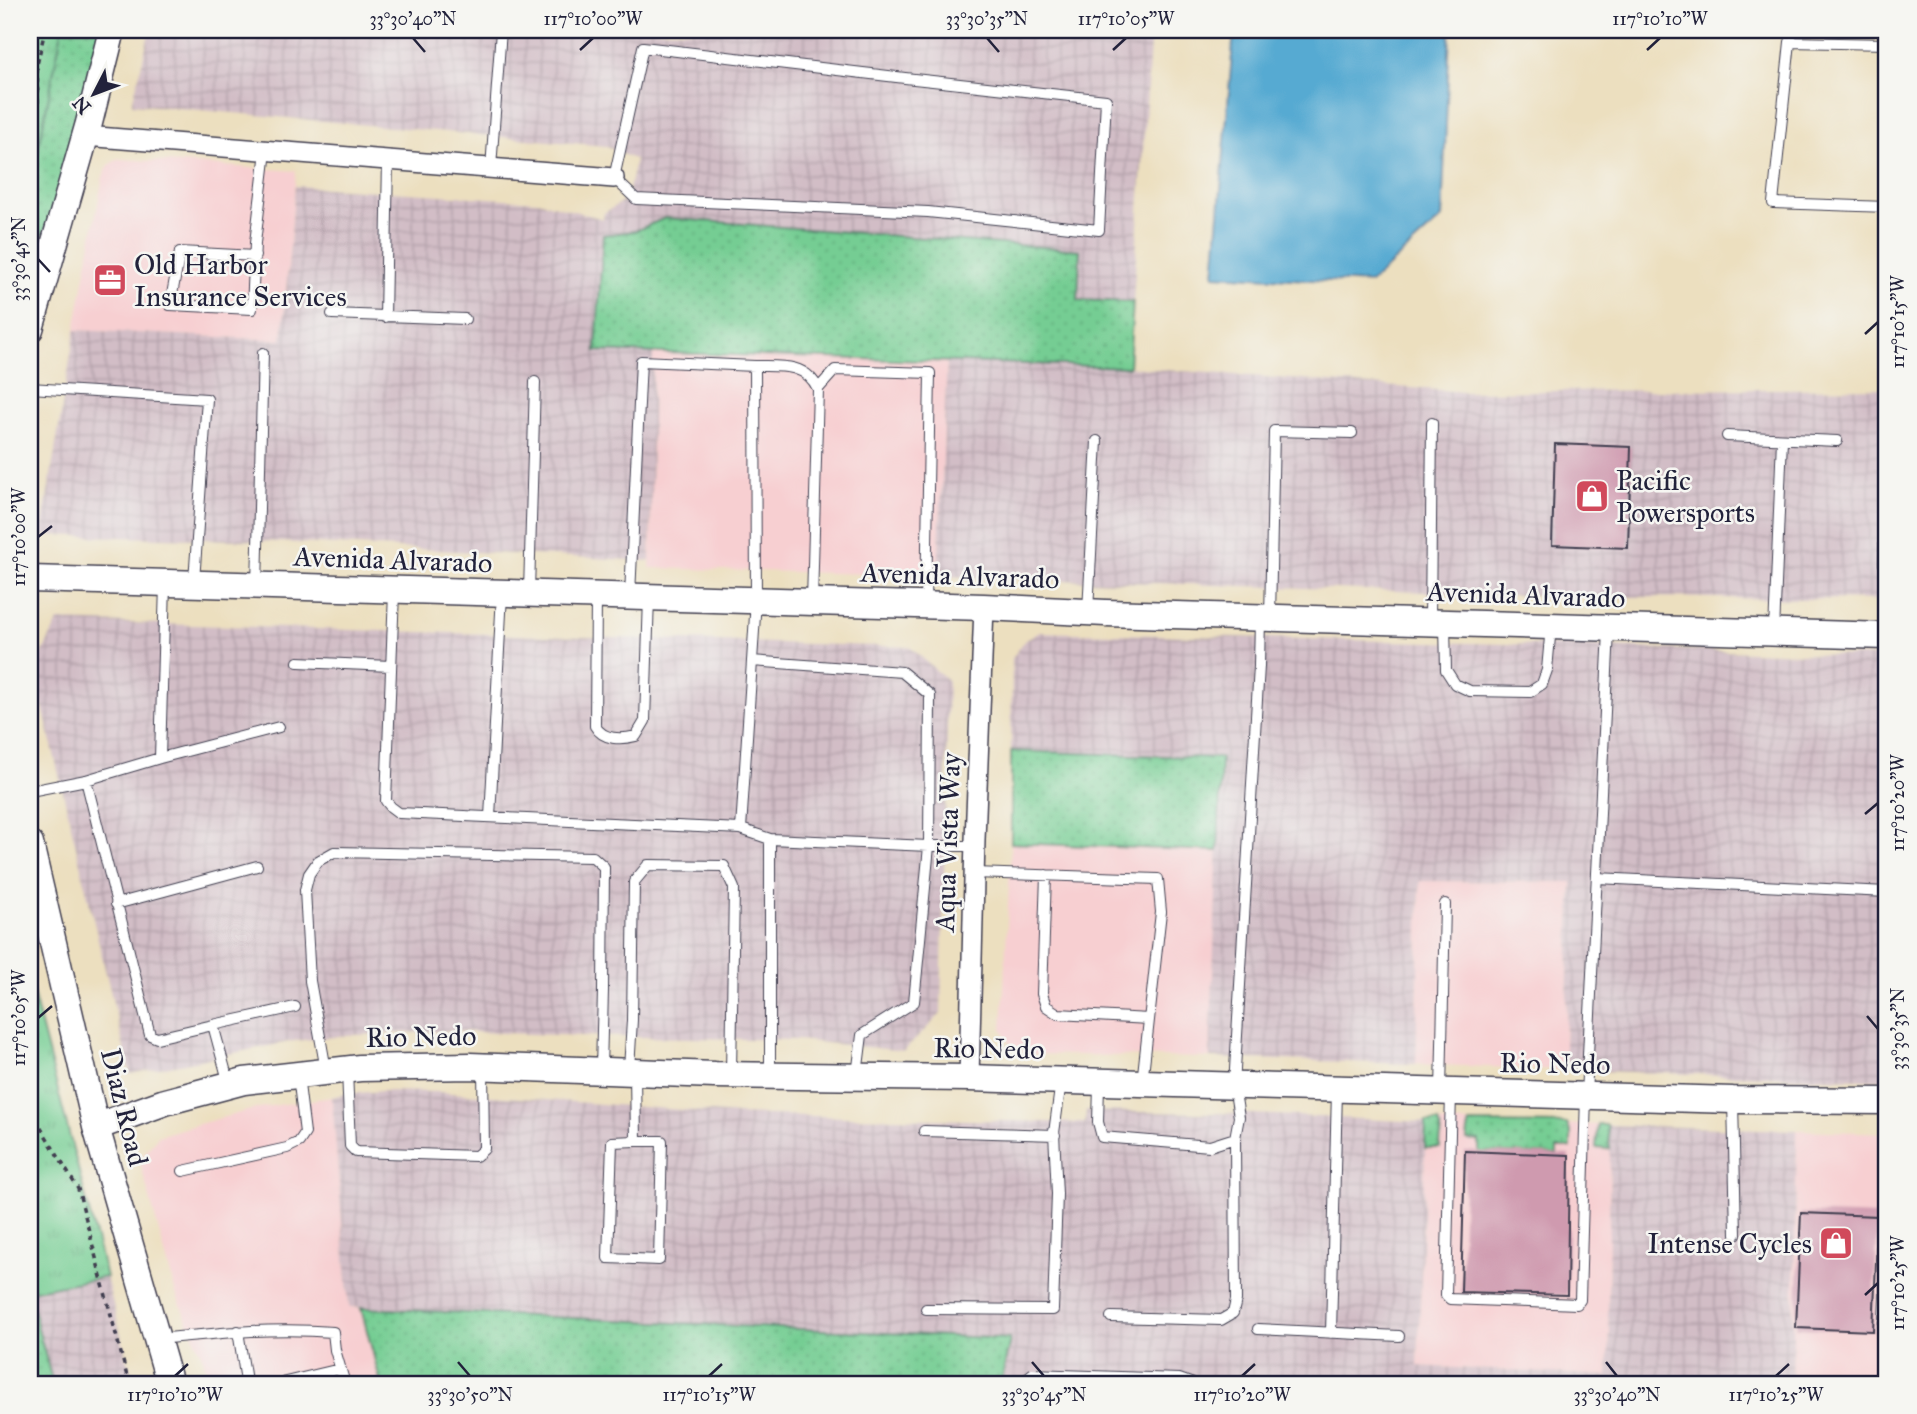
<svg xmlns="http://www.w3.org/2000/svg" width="1917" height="1414" font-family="'IM FELL Great Primer',serif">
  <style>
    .built { fill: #f7cfd1 }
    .industrial { fill: url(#industrial-grid) }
    .grass { fill: url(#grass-dots); stroke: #4c7867; stroke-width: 2 }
    .park { fill: url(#park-tufts); stroke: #4c7867; stroke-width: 2 }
    .water { fill: #57aad2; stroke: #3c6686; stroke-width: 2 }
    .building { fill: #cf9aaf }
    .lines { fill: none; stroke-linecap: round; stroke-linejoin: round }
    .lane-casing { stroke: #403e4f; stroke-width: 12 }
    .street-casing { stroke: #403e4f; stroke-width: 22 }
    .secondary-casing { stroke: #403e4f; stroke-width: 29 }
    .path { stroke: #403e4f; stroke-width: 3.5; stroke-dasharray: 5 5; stroke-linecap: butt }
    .lane { stroke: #fff; stroke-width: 10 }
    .street { stroke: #fff; stroke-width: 19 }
    .secondary { stroke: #fff; stroke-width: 26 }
    .ticks { fill: none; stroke: #22223b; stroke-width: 2.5 }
    .labels { text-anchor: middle; stroke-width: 5; stroke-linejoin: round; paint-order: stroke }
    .poi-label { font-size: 28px; fill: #22223b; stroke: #f6f6f2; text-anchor: start }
    .street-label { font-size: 28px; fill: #22223b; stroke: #f6f6f2 }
    .neatline { fill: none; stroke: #22223b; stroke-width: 2.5 }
    .ticks-label { font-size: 18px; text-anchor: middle; fill: #22223b }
  </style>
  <defs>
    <pattern id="industrial-grid" width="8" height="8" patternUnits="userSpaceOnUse" patternTransform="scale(1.75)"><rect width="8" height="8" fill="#d2bdc6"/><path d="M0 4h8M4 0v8" fill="none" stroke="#b4a2ab"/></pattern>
    <pattern id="grass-dots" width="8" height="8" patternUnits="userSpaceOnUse" patternTransform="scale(1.75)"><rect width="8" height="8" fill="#75cd93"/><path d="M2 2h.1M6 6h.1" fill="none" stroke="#65b080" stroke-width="1.8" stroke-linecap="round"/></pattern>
    <pattern id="park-tufts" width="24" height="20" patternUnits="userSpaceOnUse" patternTransform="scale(1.75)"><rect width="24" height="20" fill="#75cd93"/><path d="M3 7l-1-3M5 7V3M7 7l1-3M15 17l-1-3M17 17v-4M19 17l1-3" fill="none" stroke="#65b080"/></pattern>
  </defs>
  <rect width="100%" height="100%" fill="#f6f6f2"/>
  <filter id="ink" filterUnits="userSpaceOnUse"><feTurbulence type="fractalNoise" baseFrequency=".0143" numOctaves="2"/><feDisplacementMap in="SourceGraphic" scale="14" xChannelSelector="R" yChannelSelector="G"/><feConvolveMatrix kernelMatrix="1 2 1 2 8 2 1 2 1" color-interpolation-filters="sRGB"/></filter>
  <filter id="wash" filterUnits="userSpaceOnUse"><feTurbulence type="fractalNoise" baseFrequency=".00686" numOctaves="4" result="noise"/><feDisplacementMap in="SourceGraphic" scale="28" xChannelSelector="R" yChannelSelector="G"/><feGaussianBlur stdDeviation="1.57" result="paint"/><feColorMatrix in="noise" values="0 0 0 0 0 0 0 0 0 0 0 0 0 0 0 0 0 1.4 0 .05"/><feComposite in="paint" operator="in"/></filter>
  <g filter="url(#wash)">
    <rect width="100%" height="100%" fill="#ecdfbf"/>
    <path class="built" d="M120,159L296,171L282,340L75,330L103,176L107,167L113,162Z
      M653,352L947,361L938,576L650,568Z
      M1011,843L1218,851L1210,1058L1036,1054L1023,1052L1011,1046L1002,1029Z
      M1420,881L1572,882L1564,1070L1416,1064Z
      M332,1097L349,1307L361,1308L381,1384H210L203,1358L176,1294L141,1166L143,1155L158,1136L184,1128L258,1108Z
      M1426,1122L1607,1125L1610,1149L1608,1317L1610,1330L1608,1376L1418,1366Z
      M1797,1130L1887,1133V1384H1792Z"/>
    <path class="industrial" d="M150,30H1151L1133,302L1078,300L1080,250L665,218L635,231L603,235L596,350L653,352L650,561L240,540L41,535L75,330L282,340L295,186L538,201L603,219L604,213L627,199L635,160L606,146L132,104Z
      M947,361L1129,367L1465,392L1887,388V600L1546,596L938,576Z
      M58,621L910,647L948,681L941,1014L904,1051L797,1040L584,1036L450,1031L355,1035L294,1041L130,1074L34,670Z
      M1039,632L1583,646L1887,657V1080L1564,1070L1572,882L1420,881L1416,1064L1210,1058L1221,758L1011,751L1012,658L1026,639Z
      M384,1091L438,1092L737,1114L1085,1123L1086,1111L1253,1114L1426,1122L1418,1366L1608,1376L1610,1330L1608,1317L1610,1149L1607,1125L1797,1130L1792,1384H1001L1010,1340L349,1307L332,1097L344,1094Z
      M106,1277L134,1384H53L30,1298V1291Z"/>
    <path class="grass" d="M62,30H102L56,206L30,266V190Z
      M665,218L1080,250L1078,300L1133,302L1129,367L596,351L603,235L635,231Z
      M1011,751L1221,758L1218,851L1011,843Z
      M1426,1122H1439L1441,1129L1440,1148H1425Z
      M1470,1123L1567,1124L1571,1134V1148H1557V1155L1479,1152V1141L1467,1140L1468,1131Z
      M1598,1125H1607L1610,1149L1596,1148Z
      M30,1298L53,1384H30Z
      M361,1308L1010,1339L1001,1384H381Z"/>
    <path class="park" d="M30,30H62L30,190Z
      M30,982L106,1277L30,1291Z"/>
    <path class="water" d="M1234,30H1450L1442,218L1370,283L1214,275Z"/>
    <g id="blocks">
      <path class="building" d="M1555,444L1631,447L1628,548L1552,545Z
        M1465,1151L1569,1155L1567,1295L1461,1292Z
        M1801,1213L1878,1216L1873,1331L1796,1328Z"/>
    </g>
  </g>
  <g filter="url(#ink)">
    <use href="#blocks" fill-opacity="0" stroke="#403e4f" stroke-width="2"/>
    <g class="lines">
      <g class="lane-casing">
        <path id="lane" d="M1074,33V30
          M1887,44L1790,42L1773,203L1887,207
          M643,47L905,78L1106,100L1099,230L928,212L636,199L614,178Z
          M491,168L501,30
          M255,256L180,252L170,305L252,309L255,243L266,151
          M332,314L465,319
          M385,317L388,160
          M755,366C780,366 806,363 818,389L812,601
          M30,388L207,399L194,581
          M818,389L835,370L930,373L926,605
          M1727,436L1837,441
          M1887,442L1884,564L1887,568
          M165,584L160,758L86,780L150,1035L157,1038L213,1025L229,1084
          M257,586L263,353
          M529,591L535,382
          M394,592L386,801L391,807L399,813L741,829
          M630,595L641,361L755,366L756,600L741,829L770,839
          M596,596L595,726C603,740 621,740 636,736L645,721L649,597
          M1088,611L1097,441
          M1270,617L1274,431L1352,433
          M1430,622L1432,423
          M1445,624L1446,670L1455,684L1470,691L1530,692L1542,684L1547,670L1551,626
          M1774,632L1782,439
          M752,661L902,672L930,695L929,846H975
          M298,662L391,666
          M160,758L279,727
          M30,791L86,780
          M490,817L502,594
          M974,873L1158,879L1161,912L1142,1083
          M1046,875L1042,994L1046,1006L1058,1014L1149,1019
          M1597,878L1887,892
          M116,904L257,866
          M213,1025L295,1007
          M629,1069L632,1020L634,882L648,865L724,866L734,888L731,1074
          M326,1070L310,981L305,890L309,874L318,861L334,852L593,857L604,867L603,990L601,1070
          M347,1070L350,1146L356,1152L476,1156L484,1149L483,1067
          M635,1073L636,1141H662L659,1260L608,1258L612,1142L636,1141
          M770,1075V839L929,846L914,1002L862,1035L857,1075
          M1099,1085L1098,1122L1102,1137L1210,1146L1235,1138L1239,1117L1234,1086L1259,666L1260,618
          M1441,1092L1445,904
          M1451,1093L1446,1295L1450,1299L1577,1304L1580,1300L1586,1095L1609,631
          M1733,1101L1736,1234
          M924,1131L1055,1135
          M183,1171L287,1148L299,1142L305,1133L298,1076
          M926,1309L1053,1310L1057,1194L1054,1133L1061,1081
          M1111,1317L1221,1320L1233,1313L1236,1300L1235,1138
          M1258,1329L1399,1336
          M238,1331L246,1381L251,1384
          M1331,1333L1337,1090
          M160,1339C218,1333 275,1327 333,1332L335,1350L345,1384
          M1883,1341L1887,1254
          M277,1384L340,1369
          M1025,1384L1026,1379L1032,1374L1179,1379L1193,1384"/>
      </g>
      <g class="street-casing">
        <path id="street" d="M85,136L614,178
          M969,1078L975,840L984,607"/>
      </g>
      <g class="secondary-casing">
        <path id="secondary" d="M30,329L89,123L112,30
          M30,579L984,607L1106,613L1887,636
          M30,844L96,1127L170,1384
          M96,1127L165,1102L244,1081L360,1068L470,1066L715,1075L969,1078L1733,1100L1887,1101"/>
      </g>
      <path class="path" d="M30,142L38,105L37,65L45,30
        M30,1110L78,1189L129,1384"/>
      <use href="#lane" class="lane"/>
      <use href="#street" class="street"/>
      <use href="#secondary" class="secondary"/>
    </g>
  </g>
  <path class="ticks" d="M413,38L425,52M987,38L999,52M580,50L593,38M1113,50L1126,38M1647,50L1660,38M38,259L50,272M1865,334L1878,322M38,537L52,526M1865,814L1878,803M1867,1016L1878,1029M38,1018L52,1006M1865,1295L1878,1283M458,1362L470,1376M1032,1362L1044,1376M1606,1362L1617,1376M175,1376L188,1364M709,1376L722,1364M1242,1376L1255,1364M1776,1376L1789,1364"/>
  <defs>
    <g id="office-square" transform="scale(1.75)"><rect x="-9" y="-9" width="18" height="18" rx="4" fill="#d1495b" stroke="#f6f6f2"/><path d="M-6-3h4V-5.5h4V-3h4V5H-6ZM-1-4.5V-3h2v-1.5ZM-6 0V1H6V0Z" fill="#fff"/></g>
    <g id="shop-square" transform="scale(1.75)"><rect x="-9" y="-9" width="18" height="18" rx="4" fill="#d1495b" stroke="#f6f6f2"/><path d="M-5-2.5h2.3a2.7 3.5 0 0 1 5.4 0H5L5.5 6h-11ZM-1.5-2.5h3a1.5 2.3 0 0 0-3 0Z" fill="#fff"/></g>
  </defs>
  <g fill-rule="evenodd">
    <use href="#office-square" x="110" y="280"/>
    <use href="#shop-square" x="1592" y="496"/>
    <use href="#shop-square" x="1836" y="1243"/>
  </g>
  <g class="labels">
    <g class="poi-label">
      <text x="134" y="274">Old Harbor<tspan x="134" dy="32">Insurance Services</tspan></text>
      <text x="1616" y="490">Pacific<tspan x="1616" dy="32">Powersports</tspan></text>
      <text x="1812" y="1253" text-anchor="end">Intense Cycles</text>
    </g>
    <g class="street-label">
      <text transform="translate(393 559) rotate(2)" y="10">Avenida Alvarado</text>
      <text transform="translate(960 575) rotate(2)" y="10">Avenida Alvarado</text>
      <text transform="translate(1526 594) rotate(2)" y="10">Avenida Alvarado</text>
      <text transform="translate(947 842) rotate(-88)" y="10">Aqua Vista Way</text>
      <text transform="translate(421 1036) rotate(-1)" y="10">Rio Nedo</text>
      <text transform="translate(989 1048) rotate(1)" y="10">Rio Nedo</text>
      <text transform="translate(1555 1063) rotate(1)" y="10">Rio Nedo</text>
      <text transform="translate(125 1107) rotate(76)" y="10">Diaz Road</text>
    </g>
  </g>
  <rect width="1917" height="1414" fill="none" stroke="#f6f6f2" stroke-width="77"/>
  <g transform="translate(94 94) rotate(228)" stroke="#f6f6f2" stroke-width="5" paint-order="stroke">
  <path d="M0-5L12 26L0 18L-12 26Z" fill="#22223b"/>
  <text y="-10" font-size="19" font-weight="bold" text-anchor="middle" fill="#22223b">N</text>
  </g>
  <rect x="38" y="38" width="1840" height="1338" class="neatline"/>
  <g class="ticks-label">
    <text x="413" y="25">33°30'40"N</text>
    <text x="593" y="25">117°10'00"W</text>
    <text x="987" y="25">33°30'35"N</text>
    <text x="1126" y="25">117°10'05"W</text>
    <text x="1660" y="25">117°10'10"W</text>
    <text transform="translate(19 259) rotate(-90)" y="6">33°30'45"N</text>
    <text transform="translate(1898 322) rotate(-90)" y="6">117°10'15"W</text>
    <text transform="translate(19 537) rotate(-90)" y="6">117°10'00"W</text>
    <text transform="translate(1898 803) rotate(-90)" y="6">117°10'20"W</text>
    <text transform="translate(19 1018) rotate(-90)" y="6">117°10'05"W</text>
    <text transform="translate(1898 1029) rotate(-90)" y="6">33°30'35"N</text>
    <text transform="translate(1898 1283) rotate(-90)" y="6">117°10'25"W</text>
    <text x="175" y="1401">117°10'10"W</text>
    <text x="470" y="1401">33°30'50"N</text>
    <text x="709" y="1401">117°10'15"W</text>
    <text x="1044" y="1401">33°30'45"N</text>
    <text x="1242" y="1401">117°10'20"W</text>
    <text x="1617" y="1401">33°30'40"N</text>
    <text x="1776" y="1401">117°10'25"W</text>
  </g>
</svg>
